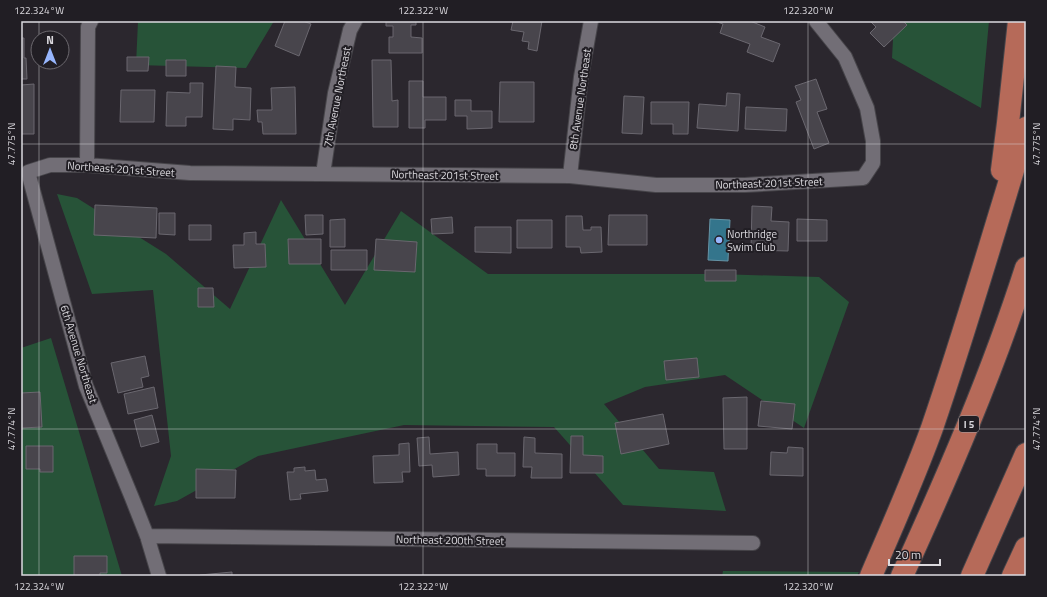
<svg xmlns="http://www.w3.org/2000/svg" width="1047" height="597" font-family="'Titillium Web',sans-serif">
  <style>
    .green { fill: #275338 }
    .water { fill: #34758c; stroke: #6693a5 }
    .building { fill: #48454c; stroke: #6a676f }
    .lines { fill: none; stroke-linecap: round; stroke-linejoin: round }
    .minor-casing { stroke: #47454a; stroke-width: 16 }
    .motorway-casing { stroke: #47454a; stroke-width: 24 }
    .minor { stroke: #726e76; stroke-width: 14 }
    .motorway { stroke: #b66a59; stroke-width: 22 }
    .ticks { fill: none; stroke: #dcdadf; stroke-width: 1; stroke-opacity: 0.45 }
    .poi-dot { fill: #97b6fd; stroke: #211e24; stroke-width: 1.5 }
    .labels { text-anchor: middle; stroke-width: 4; stroke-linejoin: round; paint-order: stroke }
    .shield { fill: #211e24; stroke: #a4a2a7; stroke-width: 1 }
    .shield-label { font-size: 10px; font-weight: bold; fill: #dcdadf }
    .street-label { font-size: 11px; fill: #dcdadf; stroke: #211e24 }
    .poi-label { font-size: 11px; fill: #dcdadf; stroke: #211e24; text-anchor: start }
    .neatline { fill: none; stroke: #dcdadf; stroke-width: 1.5 }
    .ticks-label { font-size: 10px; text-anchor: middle; fill: #dcdadf }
  </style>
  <rect width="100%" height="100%" fill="#2b272e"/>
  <path class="green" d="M138,21H274L246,68L136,65Z
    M894,21H989L981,108L892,58Z
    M57,194L77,198L166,254L230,309L281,200L345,305L401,211L488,274H717L819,277L849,302L804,428L725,375L645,387L604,404L659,469L714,472L726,511L623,505L554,427L404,425L258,456L177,501L154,506L171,456L153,290L92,294Z
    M51,338L122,576H21V348Z
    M723,571L859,572L857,576H722Z"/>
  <path class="water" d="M710,219L730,220L728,261L708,260Z"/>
  <path class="building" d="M285,21H303L311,24L299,56L275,46Z
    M386,21H416V25H411V37L422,38V53H389V37H393V26H386Z
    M513,21H542L537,51L528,49L529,42L522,41L524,32L511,30Z
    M714,21H750L765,27L761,37L780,44L773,62L747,52L750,44L720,33L723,24Z
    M870,21H903L907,25L884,47L870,33L876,27Z
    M21,38H24V58H26L27,79H22L21,78Z
    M127,57H149L148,71H127Z
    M166,60H186V76H166Z
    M372,60H391L392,101L398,100V127H373Z
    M216,66L236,67L235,87L251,88L250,120L233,119V130L213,129Z
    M816,79L827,109L817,112L829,143L814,149L796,102L801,100L795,86Z
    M409,81H423V97H446V120H425V128H409Z
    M500,82H534V122H499Z
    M190,83H203L202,117H186V126H166L167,92L190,93Z
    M34,84V134H21V85Z
    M295,87L296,134H263L262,122H258L257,110H272L271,88Z
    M121,90H155L154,122H120Z
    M727,93L740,94L738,131L697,128L699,104L726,106Z
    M624,96L644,97L642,134L622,133Z
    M455,100H471V111H492V128L467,129V116H455Z
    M651,102H689L688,134H673V124H651Z
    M746,107L787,109L786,131L745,129Z
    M95,205L157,208L156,238L94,235Z
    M752,206L772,207L771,221L789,222L788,251L751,250Z
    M159,213H175V235L159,234Z
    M305,215H323V234L306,235Z
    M609,215H647V245H608Z
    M566,216H582L583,230H591V227H601L602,252L581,253L580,247H566Z
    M452,217L453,233L432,234L431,219Z
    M345,219V247H330V220Z
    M797,219L827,220V241H797Z
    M517,220H552V248H517Z
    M189,225H211V240H189Z
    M475,227H511V253L475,252Z
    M256,232V244H265L266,267L234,268L233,245H244V233Z
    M288,239H321V264H289Z
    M376,239L417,242L415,272L374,270Z
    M331,250H367V270H331Z
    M705,270H736V281H705Z
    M198,288H213L214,307H198Z
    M145,356L149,376L141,378L143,387L118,393L111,363Z
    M697,358L699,377L666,380L664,361Z
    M154,387L158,408L128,414L124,394Z
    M40,392L42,427L21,428V393Z
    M747,397V449H724L723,398Z
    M761,401L795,404L792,429L758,426Z
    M663,414L669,444L621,454L615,423Z
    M152,415L159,442L141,447L134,420Z
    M571,436H583V455L603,456V473H570Z
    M429,437L430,454L458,452L459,475L433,477L432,465L419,466L417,438Z
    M524,437L535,438V453L562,454V478H531L532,467H523Z
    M409,443L410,472H402L403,482L374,483L373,456L399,455V444Z
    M477,444H497V453H515V476H486V469H477Z
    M26,446H53V472H40V469H26Z
    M788,447L803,448V476L770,475L771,452L787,453Z
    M305,467V471L315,470L316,480L326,479L328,491L300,494L301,499L290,500L287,472H294V468Z
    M196,469L236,470L235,498H196Z
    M74,556H107V573H100V576H74Z
    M232,572V576H200V575Z"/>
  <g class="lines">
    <g class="minor-casing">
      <path id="minor" d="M87,165L88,27L91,21
        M323,174L335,93L350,30L355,21
        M570,176L581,77L591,21
        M147,536L753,543
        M159,576L147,536L132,498L86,386L28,172L50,165H87L190,173L570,176L656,185H745L863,178L873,163V141L867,108L845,57L816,21"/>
    </g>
    <g class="motorway-casing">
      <path id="motorway" d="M1002,170L1008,123L1019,21
        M871,576C892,527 914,478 932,428C966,329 995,228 1026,128
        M902,576C948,475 992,374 1026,268
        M972,576L1026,454
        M1013,576L1026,548"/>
    </g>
    <use href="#minor" class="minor"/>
    <use href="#motorway" class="motorway"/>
  </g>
  <path class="ticks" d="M39,21V38M423,21V576M808,21V576M39,62V576M21,144H1026M21,429H1026"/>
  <circle class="poi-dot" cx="719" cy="240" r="4"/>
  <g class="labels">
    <rect class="shield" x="959" y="416" width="20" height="16" rx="3"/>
    <g class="shield-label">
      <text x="969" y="428">I 5</text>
    </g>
    <g class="street-label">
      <text transform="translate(337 97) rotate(-79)" y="4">7th Avenue Northeast</text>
      <text transform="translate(580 99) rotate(-82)" y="4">8th Avenue Northeast</text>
      <text transform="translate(121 169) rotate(4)" y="4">Northeast 201st Street</text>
      <text transform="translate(445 175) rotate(1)" y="4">Northeast 201st Street</text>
      <text transform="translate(769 183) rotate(-2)" y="4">Northeast 201st Street</text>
      <text transform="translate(79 354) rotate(73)" y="4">6th Avenue Northeast</text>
      <text transform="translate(450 540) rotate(1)" y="4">Northeast 200th Street</text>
    </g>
    <g class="poi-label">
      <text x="727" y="238">Northridge<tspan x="727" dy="13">Swim Club</tspan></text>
    </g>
  </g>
  <rect width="1047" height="597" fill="none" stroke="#211e24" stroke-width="44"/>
  <g transform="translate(50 50)"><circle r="19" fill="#211e24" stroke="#6c696f"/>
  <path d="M0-3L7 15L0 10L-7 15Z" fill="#97b6fd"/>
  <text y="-6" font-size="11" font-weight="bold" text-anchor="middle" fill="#dcdadf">N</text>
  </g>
  <path d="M889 559v6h51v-6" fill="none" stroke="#dcdadf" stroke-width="2"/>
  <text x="895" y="559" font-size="12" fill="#dcdadf" stroke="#211e24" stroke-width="3" paint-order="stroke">20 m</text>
  <rect x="22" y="22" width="1003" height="553" class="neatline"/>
  <g class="ticks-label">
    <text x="39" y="14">122.324°W</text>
    <text x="423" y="14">122.322°W</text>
    <text x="808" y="14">122.320°W</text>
    <text transform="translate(11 144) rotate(-90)" y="4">47.775°N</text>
    <text transform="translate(1036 144) rotate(-90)" y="4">47.775°N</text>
    <text transform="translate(11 429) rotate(-90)" y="4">47.774°N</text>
    <text transform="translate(1036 429) rotate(-90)" y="4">47.774°N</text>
    <text x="39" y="590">122.324°W</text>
    <text x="423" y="590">122.322°W</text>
    <text x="808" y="590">122.320°W</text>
  </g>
</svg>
